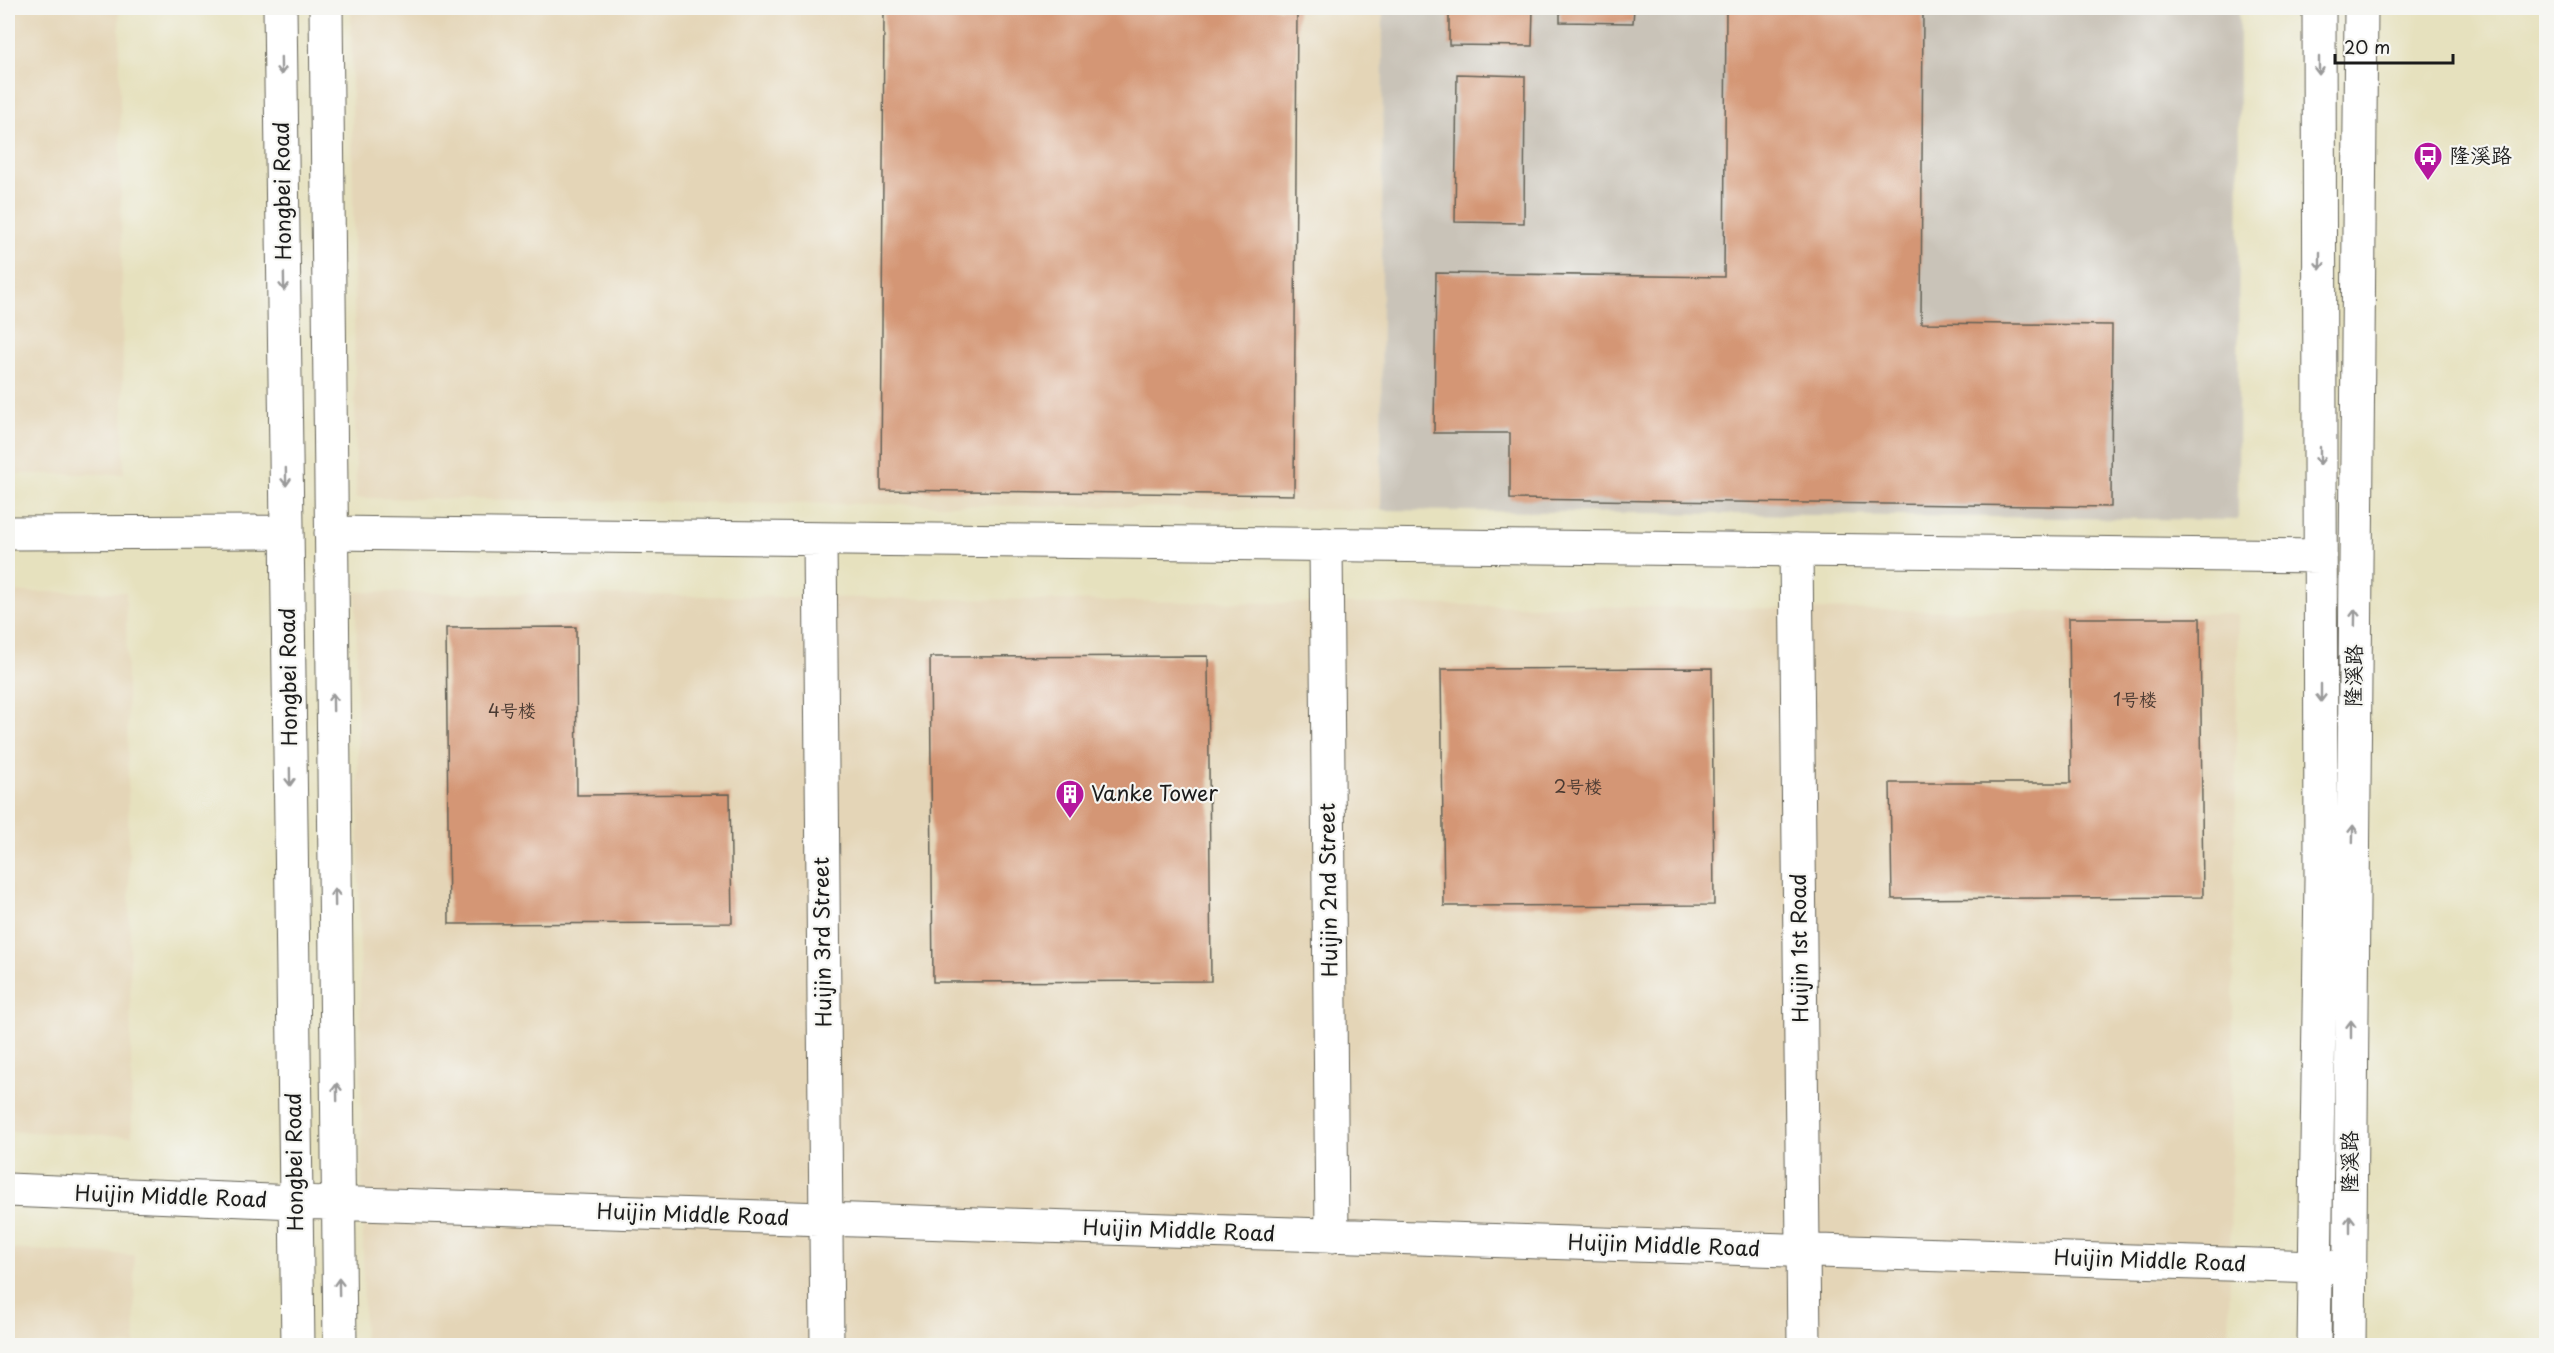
<svg xmlns="http://www.w3.org/2000/svg" width="2554" height="1353" font-family="'Playpen Sans','LXGW WenKai TC',sans-serif">
  <style>
    .built { fill: #e4d5b7 }
    .industrial { fill: #c9c3b8 }
    .building { fill: #d49675 }
    .lines { fill: none; stroke-linecap: round; stroke-linejoin: round }
    .minor-casing { stroke: #636155; stroke-width: 35 }
    .minor { stroke: #fff; stroke-width: 33 }
    .oneway { stroke: #999 }
    .labels { text-anchor: middle; stroke-width: 4.5; stroke-linejoin: round; paint-order: stroke }
    .number-label { font-size: 18px; fill: #4a3a32 }
    .poi-label { font-size: 21px; fill: #1c1c1c; stroke: #f6f6f2; text-anchor: start }
    .street-label { font-size: 21px; fill: #1c1c1c; stroke: #f6f6f2 }
  </style>
  <rect width="100%" height="100%" fill="#f6f6f2"/>
  <filter id="ink" filterUnits="userSpaceOnUse"><feTurbulence type="fractalNoise" baseFrequency=".0167" numOctaves="2"/><feDisplacementMap in="SourceGraphic" scale="12" xChannelSelector="R" yChannelSelector="G"/><feConvolveMatrix kernelMatrix="1 2 1 2 8 2 1 2 1" color-interpolation-filters="sRGB"/></filter>
  <filter id="wash" filterUnits="userSpaceOnUse"><feTurbulence type="fractalNoise" baseFrequency=".008" numOctaves="4" result="noise"/><feDisplacementMap in="SourceGraphic" scale="24" xChannelSelector="R" yChannelSelector="G"/><feGaussianBlur stdDeviation="1.35" result="paint"/><feColorMatrix in="noise" values="0 0 0 0 0 0 0 0 0 0 0 0 0 0 0 0 0 1.4 0 .05"/><feComposite in="paint" operator="in"/></filter>
  <g filter="url(#wash)">
    <rect width="100%" height="100%" fill="#e6e1be"/>
    <path class="built" d="M8,8H119L124,474H8Z
      M351,8H1383L1381,510L356,498Z
      M8,592H126L132,1136L8,1131Z
      M356,592L2238,614L2229,1345H364Z
      M8,1249L134,1255L135,1345H8Z"/>
    <path class="industrial" d="M1383,8H2239L2238,520L1381,510Z"/>
    <g id="blocks">
      <path class="building" d="M884,8H1297L1294,495L881,490Z
        M1449,8H1533L1532,46L1449,45Z
        M1560,8H1634L1633,23L1560,22Z
        M1726,8H1923L1921,323L2112,325L2111,507L1510,499V433H1434L1436,273L1724,277Z
        M1457,74L1525,76L1524,223L1455,222Z
        M2069,618H2200L2203,897L1892,899L1890,783H2071Z
        M576,627L577,795L730,794L732,923L449,924L446,628Z
        M1208,656L1211,981L933,982L930,657Z
        M1712,668L1714,905L1444,906L1441,669Z"/>
    </g>
  </g>
  <g filter="url(#ink)">
    <use href="#blocks" fill-opacity="0" stroke="#636155" stroke-width="1.5"/>
    <g class="lines">
      <g class="minor-casing">
        <path id="minor" d="M280,8L298,1346
          M326,8L340,1346
          M8,533L287,532
          M331,533L2320,556
          M820,539L827,1346
          M1326,544L1332,1236
          M1796,550L1804,1346
          M8,1190L296,1202L2350,1268
          M2314,1346L2321,880L2319,8
          M2349,1346L2361,8"/>
      </g>
      <use href="#minor" class="minor"/>
    </g>
    <defs><path id="oneway-shaft" d="M-6 0H5M1.5-3L5.5 0L1.5 3" fill="none" stroke-width="1.6" stroke-linecap="round" stroke-linejoin="round" transform="scale(1.5)"/></defs>
    <g class="oneway">
      <use href="#oneway-shaft" transform="translate(281 66) rotate(89)"/>
      <use href="#oneway-shaft" transform="translate(2319 66) rotate(90)"/>
      <use href="#oneway-shaft" transform="translate(2320 261) rotate(90)"/>
      <use href="#oneway-shaft" transform="translate(284 282) rotate(89)"/>
      <use href="#oneway-shaft" transform="translate(2320 456) rotate(90)"/>
      <use href="#oneway-shaft" transform="translate(286 477) rotate(89)"/>
      <use href="#oneway-shaft" transform="translate(2355 618) rotate(-89)"/>
      <use href="#oneway-shaft" transform="translate(2321 693) rotate(90)"/>
      <use href="#oneway-shaft" transform="translate(333 702) rotate(-91)"/>
      <use href="#oneway-shaft" transform="translate(290 777) rotate(89)"/>
      <use href="#oneway-shaft" transform="translate(2353 834) rotate(-89)"/>
      <use href="#oneway-shaft" transform="translate(335 897) rotate(-91)"/>
      <use href="#oneway-shaft" transform="translate(2351 1029) rotate(-90)"/>
      <use href="#oneway-shaft" transform="translate(337 1092) rotate(-91)"/>
      <use href="#oneway-shaft" transform="translate(2350 1224) rotate(-90)"/>
      <use href="#oneway-shaft" transform="translate(339 1287) rotate(-91)"/>
    </g>
  </g>
  <defs>
    <g id="bus-pin" transform="scale(1.5)"><path d="M0 17L-7.5 6A9.5 9.5 0 1 1 7.5 6Z" fill="#b5179e" stroke="#f6f6f2"/><path d="M-5-6H5V4H4V6H2V4H-2V6H-4V4H-5ZM-3.5-4V0h7V-4ZM-3.5 1.2v1.5H-2V1.2ZM2 1.2v1.5H3.5V1.2Z" fill="#fff"/></g>
    <g id="building-pin" transform="scale(1.5)"><path d="M0 17L-7.5 6A9.5 9.5 0 1 1 7.5 6Z" fill="#b5179e" stroke="#f6f6f2"/><path d="M-4-6H4V6H1V3H-1V6H-4ZM-2.5-4.3h1.7v1.8h-1.7ZM.8-4.3h1.7v1.8H.8ZM-2.5-1h1.7V.8h-1.7ZM.8-1h1.7V.8H.8Z" fill="#fff"/></g>
  </defs>
  <g fill-rule="evenodd">
    <use href="#bus-pin" x="2428" y="156"/>
    <use href="#building-pin" x="1070" y="794"/>
  </g>
  <g class="labels">
    <g class="number-label">
      <text x="2135" y="706">1号楼</text>
      <text x="512" y="717">4号楼</text>
      <text x="1578" y="793">2号楼</text>
    </g>
    <g class="poi-label">
      <text x="2449" y="163">隆溪路</text>
      <text x="1091" y="801">Vanke Tower</text>
    </g>
    <g class="street-label">
      <text transform="translate(283 191) rotate(-91)" y="7">Hongbei Road</text>
      <text transform="translate(2354 676) rotate(-89)" y="7">隆溪路</text>
      <text transform="translate(289 677) rotate(-91)" y="7">Hongbei Road</text>
      <text transform="translate(1329 890) rotate(-91)" y="7">Huijin 2nd Street</text>
      <text transform="translate(823 942) rotate(-91)" y="7">Huijin 3rd Street</text>
      <text transform="translate(1800 948) rotate(-91)" y="7">Huijin 1st Road</text>
      <text transform="translate(295 1162) rotate(-91)" y="7">Hongbei Road</text>
      <text transform="translate(2350 1162) rotate(-90)" y="7">隆溪路</text>
      <text transform="translate(171 1197) rotate(2)" y="7">Huijin Middle Road</text>
      <text transform="translate(693 1215) rotate(2)" y="7">Huijin Middle Road</text>
      <text transform="translate(1179 1231) rotate(2)" y="7">Huijin Middle Road</text>
      <text transform="translate(1664 1246) rotate(2)" y="7">Huijin Middle Road</text>
      <text transform="translate(2150 1261) rotate(2)" y="7">Huijin Middle Road</text>
    </g>
  </g>
  <rect width="2554" height="1353" fill="none" stroke="#f6f6f2" stroke-width="30"/>
  <path d="M2335 54v9h118v-9" fill="none" stroke="#1c1c1c" stroke-width="3"/>
  <text x="2344" y="54" font-size="18" fill="#1c1c1c" stroke="#f6f6f2" stroke-width="4.5" paint-order="stroke">20 m</text>
</svg>
